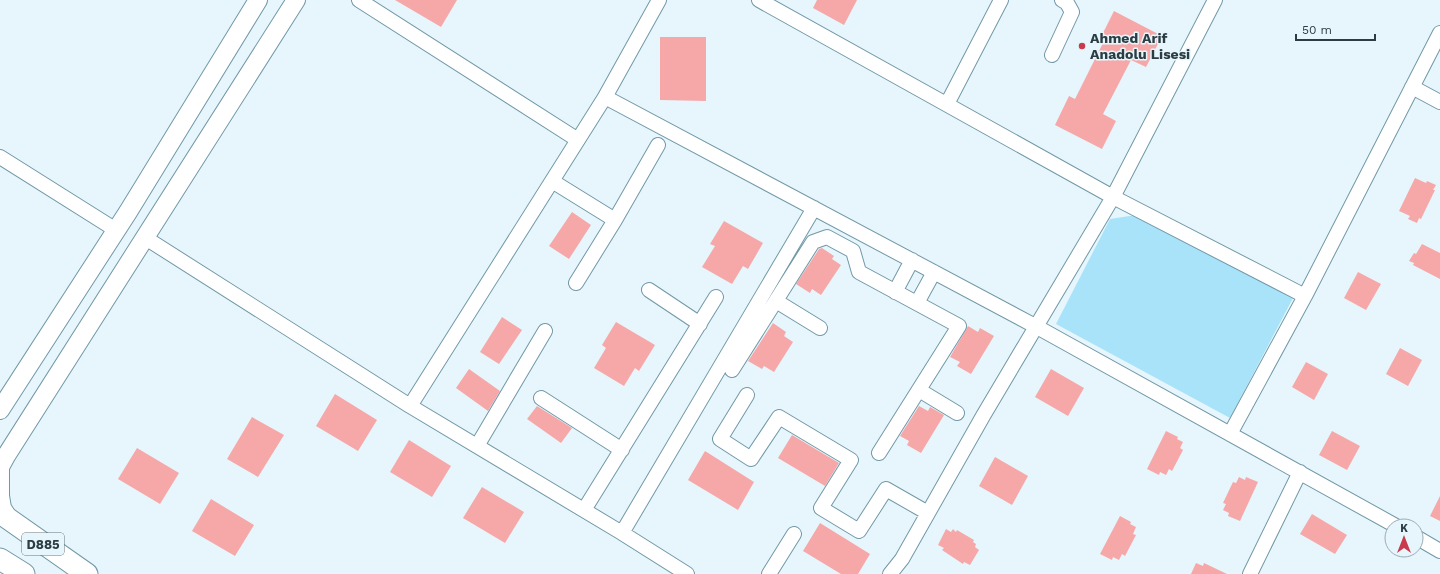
<svg xmlns="http://www.w3.org/2000/svg" width="1440" height="574" font-family="'Work Sans',sans-serif">
  <style>
    .green { fill: #a9e3f9 }
    .building { fill: #f6a8a9 }
    .lines { fill: none; stroke-linecap: round; stroke-linejoin: round }
    .minor-casing { stroke: #7298a7; stroke-width: 16 }
    .major-casing { stroke: #7298a7; stroke-width: 20 }
    .highway-casing { stroke: #7298a7; stroke-width: 23 }
    .minor { stroke: #fff; stroke-width: 14 }
    .major { stroke: #fff; stroke-width: 18 }
    .highway { stroke: #fff; stroke-width: 21 }
    .poi-dot { fill: #ca3a4d; stroke: #e6f6fc; stroke-width: 1.5 }
    .labels { text-anchor: middle; stroke-width: 3; stroke-linejoin: round; paint-order: stroke }
    .shield { fill: #e6f6fc; stroke: #64747a; stroke-width: 1 }
    .shield-label { font-size: 13px; font-weight: bold; fill: #2c3c43 }
    .poi-label { font-size: 14px; font-weight: bold; fill: #2c3c43; stroke: #e6f6fc; text-anchor: start }
  </style>
  <rect width="100%" height="100%" fill="#e6f6fc"/>
  <path class="green" d="M1136,215L1293,298L1230,418L1056,324L1110,219Z"/>
  <path class="building" d="M395,0H457L441,27Z
    M817,0H857L844,25L813,8Z
    M1114,11L1162,36L1146,67L1131,60L1103,114L1116,121L1102,149L1055,125L1069,96L1075,99L1104,41L1100,39Z
    M660,37H706V101L660,100Z
    M1415,178L1426,183L1427,181L1436,185L1433,190H1435L1421,219L1419,218L1417,223L1408,219L1410,216L1399,211Z
    M572,212L591,225L569,259L549,246Z
    M724,221L763,243L748,269L743,266L732,284L702,267L715,246L710,244Z
    M1422,244L1440,253V279L1413,265L1414,263L1409,261L1414,253L1416,254Z
    M822,248L834,256L832,259L841,265L821,295L812,289L810,293L796,284L819,249Z
    M1358,272L1381,284L1366,310L1344,298Z
    M502,317L522,330L499,364L480,352Z
    M616,322L655,345L639,371L635,368L624,386L594,368L606,348L602,345Z
    M773,323L786,332L784,336L793,342L774,372L764,366L762,369L748,361Z
    M968,326L978,332L980,328L994,336L971,374L957,366L960,362L950,357Z
    M1400,348L1422,360L1408,386L1386,374Z
    M1306,362L1328,374L1314,400L1292,387Z
    M469,369L500,391L488,411L456,388Z
    M1051,369L1084,388L1068,416L1035,397Z
    M335,394L377,420L358,451L316,426Z
    M537,406L572,428L561,443L527,419Z
    M919,406L928,411L930,407L944,415L921,453L907,445L909,441L900,436Z
    M252,417L284,435L258,477L227,459Z
    M1166,431L1178,437L1177,439L1183,442L1180,448L1183,450L1172,471L1169,469L1166,475L1160,472L1159,475L1147,469Z
    M1332,431L1360,446L1347,470L1319,455Z
    M792,435L839,463L825,486L778,458Z
    M409,440L451,466L432,497L390,472Z
    M137,448L179,473L160,504L118,479Z
    M705,451L754,482L738,510L688,480Z
    M995,457L1028,476L1012,505L979,486Z
    M1239,477L1245,480L1246,477L1258,482L1240,521L1228,516L1229,513L1223,510L1226,504L1223,503L1233,482L1236,483Z
    M482,487L524,512L505,543L463,518Z
    M1440,496V521L1430,516Z
    M211,499L254,525L235,556L192,531Z
    M1312,514L1347,535L1335,554L1300,534Z
    M1120,516L1131,522L1130,524L1136,527L1133,534L1136,535L1125,556L1122,554L1119,560L1113,557L1112,560L1100,554Z
    M820,523L870,554L858,574H841L803,551Z
    M946,529L951,532L953,529L956,532L957,530L974,540L973,542L976,544L975,547L979,550L970,565L964,562L963,564L942,550L944,548L938,545Z
    M1196,563L1203,566L1204,563L1227,574H1191Z"/>
  <g class="lines">
    <g class="minor-casing">
      <path id="minor" d="M359,0L578,140
        M759,0L1113,197L1305,296
        M1052,55L1072,12L1067,3L1062,0
        M1412,87L1440,102
        M605,97L1037,327L1396,526
        M947,104L1001,0
        M0,157L116,230
        M552,181L615,220
        M144,237L410,406L622,533L687,574
        M576,283L615,220L658,145
        M649,290L700,324
        M895,292L912,260
        M776,301L820,328
        M917,303L934,272
        M732,370L813,242L827,237L853,251L859,272L959,326L879,453
        M919,390L957,413
        M747,395L720,439L751,459L779,417L851,460L821,508L859,531L886,489L928,513
        M541,398L622,450
        M410,406L605,97L659,0
        M1230,434L1305,296L1440,33
        M477,446L545,331
        M584,510L716,297
        M622,533L814,208
        M1416,537L1440,551
        M769,574L794,534
        M890,574L902,559L983,416L1113,197L1215,0
        M1250,574L1300,472"/>
    </g>
    <g class="major-casing">
      <path id="major" d="M0,410L128,212L258,0
        M0,467L6,456L296,0
        M0,467V496L2,508L9,519"/>
    </g>
    <g class="highway-casing">
      <path id="highway" d="M0,513L87,574
        M0,559L24,574"/>
    </g>
    <use href="#minor" class="minor"/>
    <use href="#major" class="major"/>
    <use href="#highway" class="highway"/>
  </g>
  <circle class="poi-dot" cx="1082" cy="46" r="4"/>
  <g class="labels">
    <rect class="shield" x="22" y="533" width="42" height="22" rx="3"/>
    <g class="shield-label">
      <text x="43" y="549">D885</text>
    </g>
    <g class="poi-label">
      <text x="1090" y="43">Ahmed Arif<tspan x="1090" dy="16">Anadolu Lisesi</tspan></text>
    </g>
  </g>
  <g transform="translate(1404 538)"><circle r="19" fill="#e6f6fc" stroke="#9cacb2"/>
  <path d="M0-3L7 15L0 10L-7 15Z" fill="#ca3a4d"/>
  <text y="-6" font-size="11" font-weight="bold" text-anchor="middle" fill="#2c3c43">K</text>
  </g>
  <path d="M1296 34v6h79v-6" fill="none" stroke="#2c3c43" stroke-width="2"/>
  <text x="1302" y="34" font-size="12" fill="#2c3c43" stroke="#e6f6fc" stroke-width="3" paint-order="stroke">50 m</text>
</svg>
